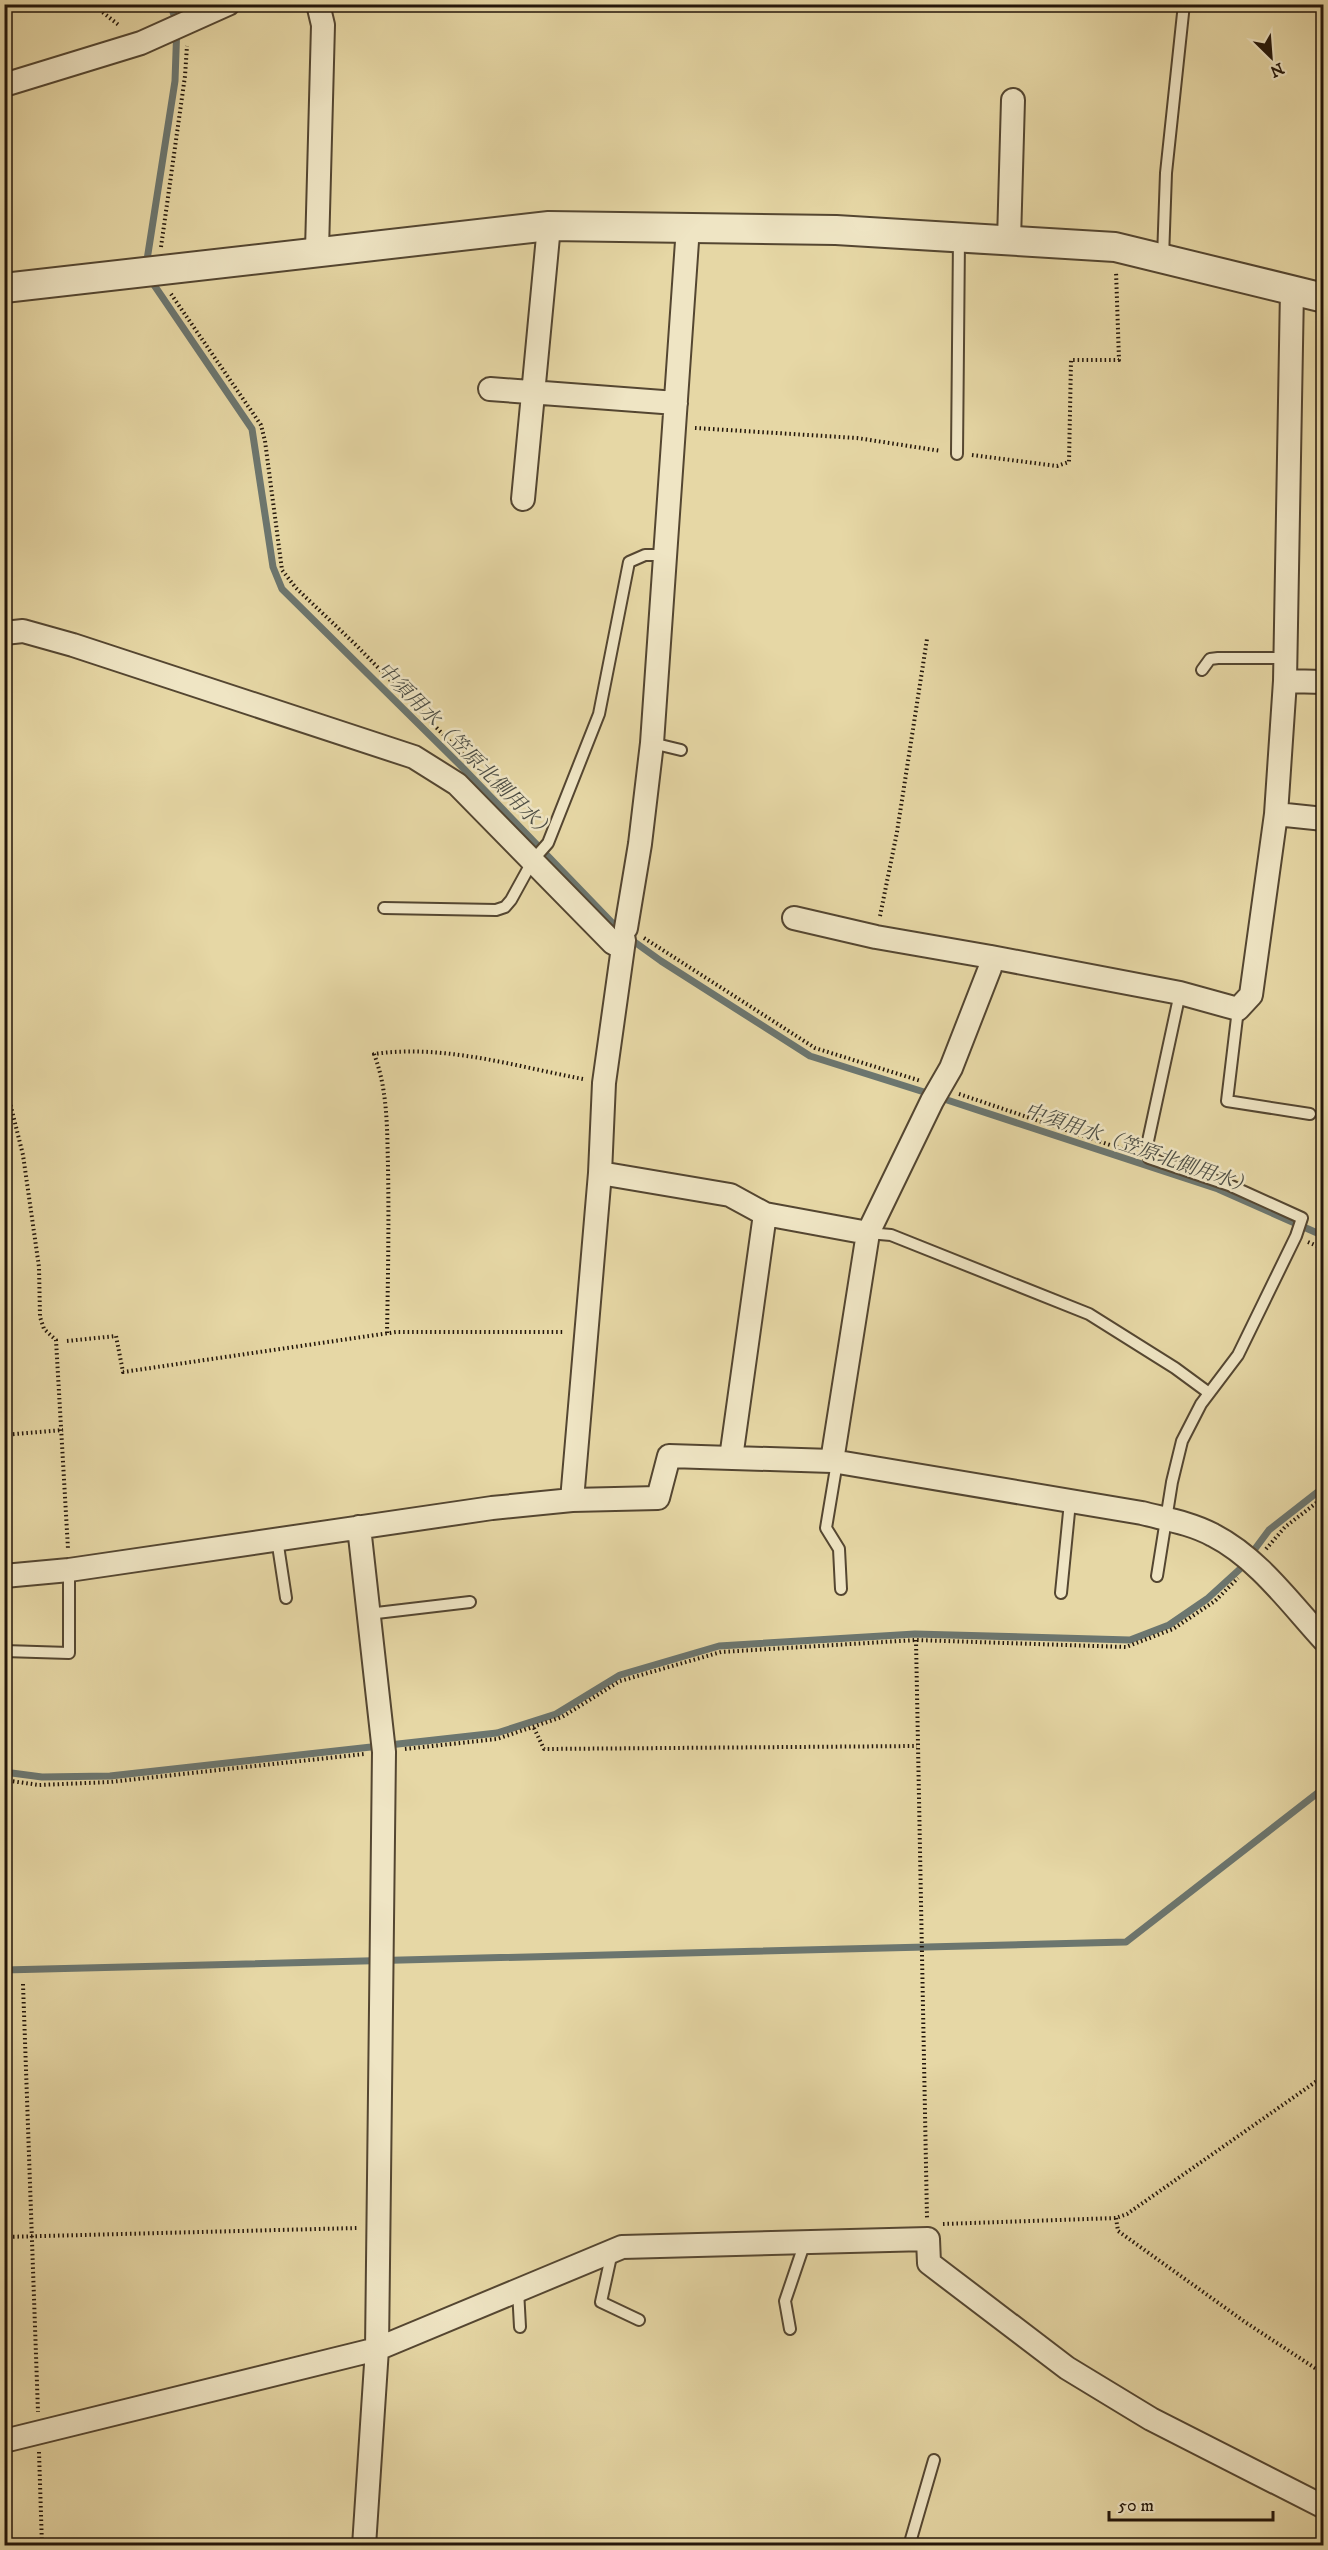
<svg xmlns="http://www.w3.org/2000/svg" width="1328" height="2550" font-family="'IM FELL DW Pica','Noto Serif JP',serif">
  <style>
    .lines { fill: none; stroke-linecap: round; stroke-linejoin: round }
    .stream { stroke: #6c766f; stroke-width: 7 }
    .service-casing { stroke: #544631; stroke-width: 14 }
    .minor-casing { stroke: #544631; stroke-width: 26 }
    .tertiary-casing { stroke: #544631; stroke-width: 32 }
    .path { stroke: #23160a; stroke-width: 4; stroke-dasharray: 1.5 3; stroke-linecap: butt }
    .service { stroke: #efe5c4; stroke-width: 10 }
    .minor { stroke: #efe5c4; stroke-width: 22 }
    .tertiary { stroke: #efe5c4; stroke-width: 28 }
    .labels { text-anchor: middle; stroke-width: 5; stroke-linejoin: round; paint-order: stroke }
    .water-label { font-size: 20px; font-style: italic; fill: #4d4e45; stroke: #efe5c4 }
  </style>
  <rect width="100%" height="100%" fill="#e6d7a5"/>
  <filter id="stains"><feTurbulence type="fractalNoise" baseFrequency=".00333" numOctaves="4"/><feColorMatrix values="0 0 0 0 .2 0 0 0 0 .09 0 0 0 0 .02 0 0 0 .5 -.17"/></filter>
  <radialGradient id="worn" r=".72"><stop offset=".6" stop-color="#630" stop-opacity="0"/><stop offset="1" stop-color="#630" stop-opacity=".3"/></radialGradient>
  <g class="lines">
    <path class="stream" d="M147,260L175,81L177,23L170,4
      M152,282L252,429L273,567L282,589L461,766L620,931
      M629,938L661,961L810,1056L924,1092
      M941,1098L1218,1189L1324,1236
      M4,1772L42,1777L110,1776L497,1733L556,1714L620,1675L719,1646L915,1634L1130,1640L1169,1625L1207,1599L1240,1569L1269,1530L1324,1487
      M4,1970L1126,1942L1324,1788"/>
    <g class="service-casing">
      <path id="service" d="M1163,258L1166,173L1184,4
        M957,454L959,238
        M1202,670L1210,659L1218,658H1285
        M652,743L681,750
        M384,908L496,910L505,907L511,900L533,860L548,843L599,714L629,562L645,555H665
        M1238,1009L1227,1101L1310,1114
        M868,1233L891,1235L1089,1314L1175,1368L1209,1393
        M837,1462L826,1528L839,1549L841,1589
        M277,1539L286,1598
        M1157,1576L1172,1482L1182,1441L1201,1404L1238,1355L1296,1236L1302,1218L1229,1185L1149,1158L1148,1141L1180,993
        M1061,1593L1070,1502
        M368,1614L470,1602
        M4,1651L69,1653V1570
        M612,2252L601,2302L639,2320
        M518,2290L520,2327
        M790,2329L785,2301L805,2242
        M909,2546L934,2460"/>
    </g>
    <g class="minor-casing">
      <path id="minor" d="M4,85L141,43L228,4
        M1009,240L1013,100
        M317,250L323,25L318,4
        M490,389L676,403
        M523,499L549,226
        M4,633L23,631L73,645L414,757L457,784L613,943L622,948
        M1285,681L1324,682
        M1276,814L1324,819
        M794,918L876,937L991,957
        M626,928L640,844L652,743L688,227
        M600,1173L730,1195L765,1214L868,1233
        M731,1458L765,1214
        M832,1461L868,1233L932,1101L951,1068L990,968L991,957L1180,993L1238,1009L1251,995L1276,814L1285,681L1292,290
        M572,1500L600,1173L604,1083L624,940
        M359,1527L384,1752L377,2349L364,2546
        M4,1576L69,1570L492,1508L572,1500L658,1498L669,1456L832,1461L1142,1513C1165,1519 1191,1523 1213,1535C1258,1558 1290,1603 1324,1640
        M4,2441L377,2349L622,2247L928,2239L929,2263L1067,2368L1151,2419L1324,2507"/>
    </g>
    <g class="tertiary-casing">
      <path id="tertiary" d="M4,288L549,226L836,230L1115,247L1324,298"/>
    </g>
    <path class="path" d="M92,4L120,26
      M161,247L185,76L187,46
      M171,294L261,425L265,441L282,570L296,588L356,645L502,795
      M695,428L857,438L941,451
      M972,455L1057,466L1069,462L1071,360H1119L1116,271
      M880,916L897,832L927,639
      M644,938L815,1048L921,1081
      M4,1079L23,1155L39,1267L40,1317L44,1329L56,1340L68,1549
      M959,1094L1134,1153
      M1308,1242L1324,1249
      M387,1333C388,1278 389,1223 388,1167C387,1130 388,1090 374,1054C444,1044 514,1066 583,1079
      M67,1341L116,1336L123,1372L396,1332H565
      M4,1435L63,1430
      M1266,1549L1285,1527L1324,1497
      M916,1640L927,2218
      M534,1728L544,1749L917,1746
      M405,1749L497,1739L562,1717L620,1681L721,1652L916,1640L1126,1647L1173,1629L1215,1601L1238,1578
      M4,1780L39,1785L110,1782L364,1754
      M23,1984L38,2412
      M1116,2218L1118,2231L1245,2322L1324,2374
      M943,2224L1116,2218L1127,2214L1324,2076
      M4,2237L357,2228
      M39,2452L42,2546"/>
    <use href="#service" class="service"/>
    <use href="#minor" class="minor"/>
    <use href="#tertiary" class="tertiary"/>
  </g>
  <g class="labels">
    <g class="water-label">
      <text transform="translate(466 750) rotate(45)" y="7">中須用水（笠原北側用水）</text>
      <text transform="translate(1139 1148) rotate(19)" y="7">中須用水（笠原北側用水）</text>
    </g>
  </g>
  <rect width="1328" height="2550" fill="none" stroke="#e6d7a5" stroke-width="24"/>
  <rect x="6" y="6" width="1316" height="2538" fill="none" stroke="#23160a" stroke-width="3"/>
  <rect x="12" y="12" width="1304" height="2526" fill="none" stroke="#23160a" stroke-width="1.5"/>
  <g transform="translate(1271 57) rotate(155)" stroke="#efe5c4" stroke-width="4.5" paint-order="stroke">
  <path d="M0-4.5L10 22L0 15L-10 22Z" fill="#23160a"/>
  <text y="-9" font-size="16" font-weight="bold" text-anchor="middle" fill="#23160a">N</text>
  </g>
  <path d="M1109 2511v9h164v-9" fill="none" stroke="#23160a" stroke-width="3"/>
  <text x="1118" y="2511" font-size="18" fill="#23160a" stroke="#efe5c4" stroke-width="4.5" paint-order="stroke">50 m</text>
  <rect width="100%" height="100%" filter="url(#stains)"/>
  <rect width="100%" height="100%" fill="url(#worn)"/>
</svg>
